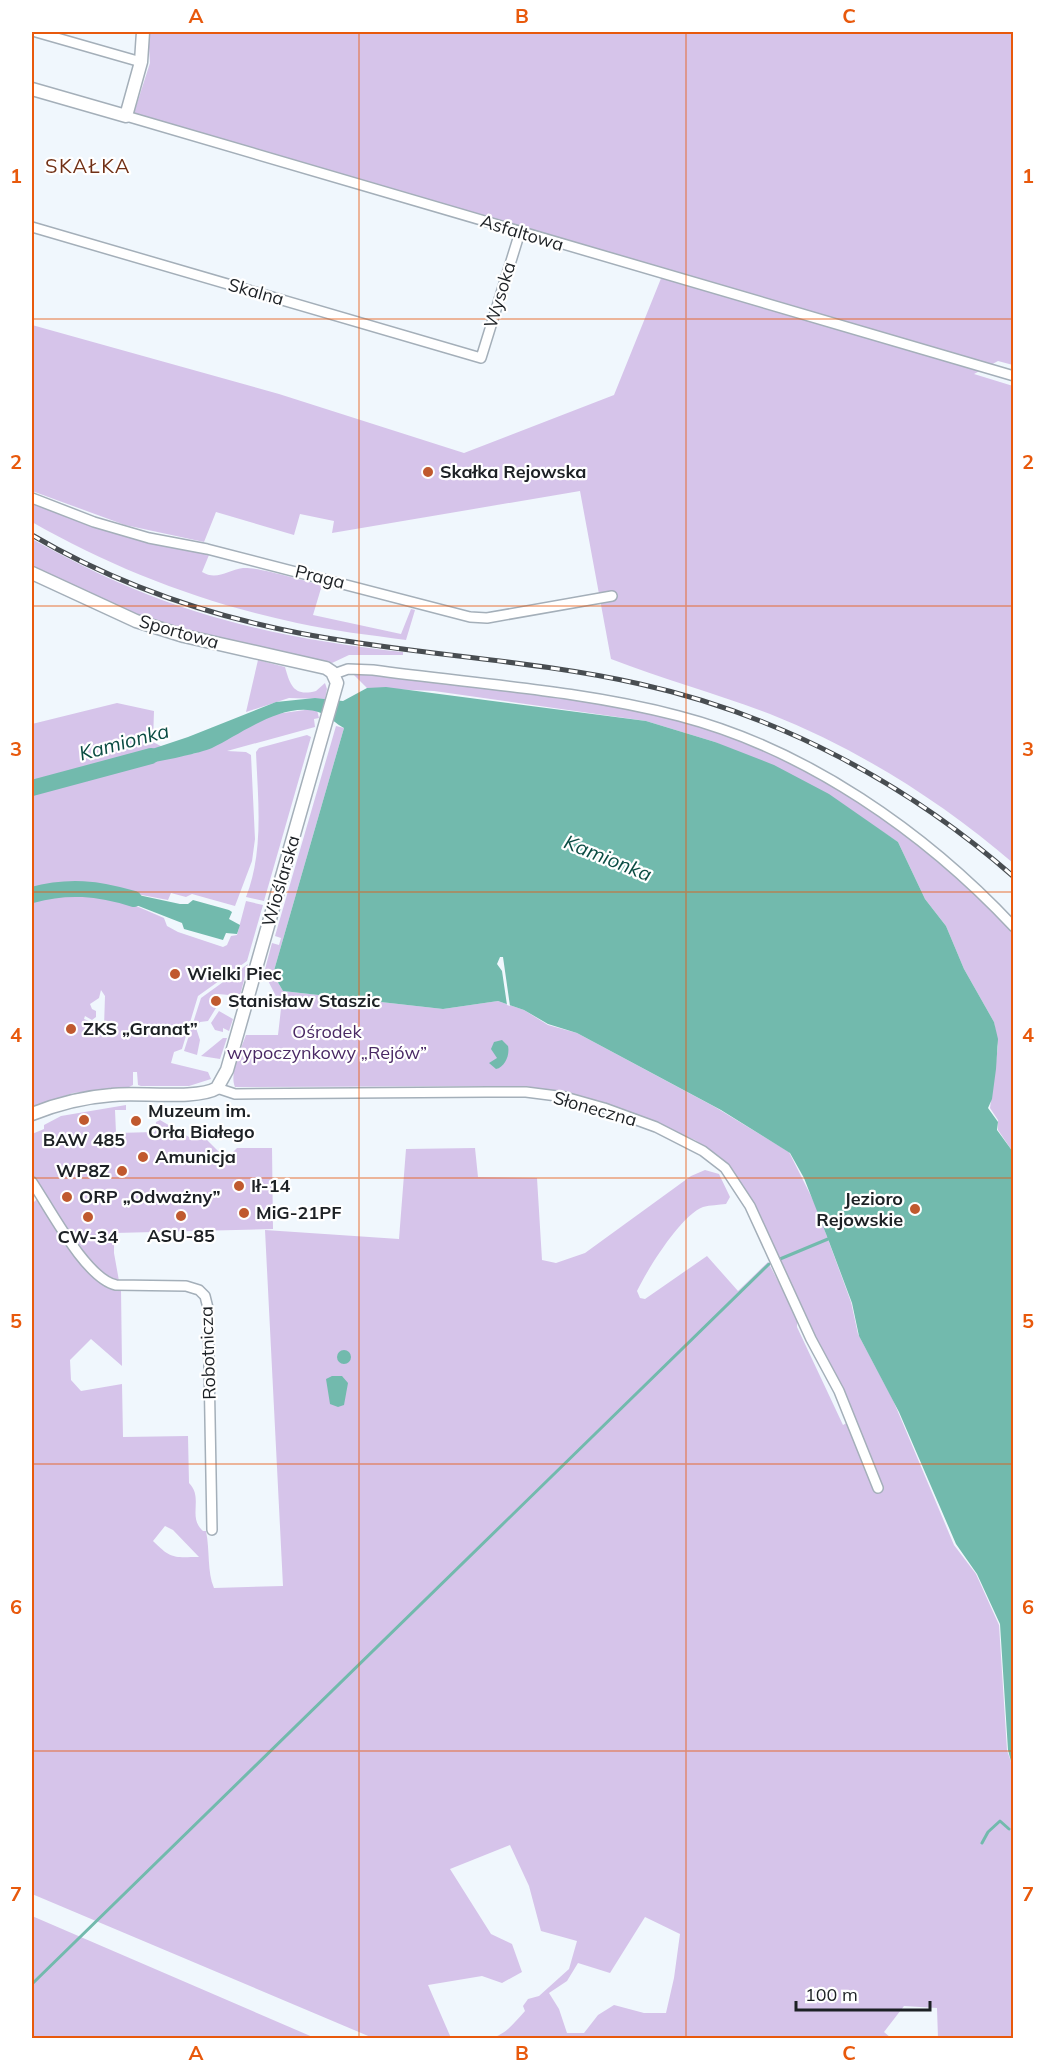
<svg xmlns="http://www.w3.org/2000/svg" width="1045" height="2070" font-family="Mulish,sans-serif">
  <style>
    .green { fill: #d6c4ea; fill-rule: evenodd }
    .water { fill: #72baad }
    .pier { fill: #f0f7fd }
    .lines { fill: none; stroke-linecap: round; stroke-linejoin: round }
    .stream { stroke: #72baad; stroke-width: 3 }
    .river { stroke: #72baad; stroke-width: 16 }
    .minor-casing { stroke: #a4afb9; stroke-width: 12 }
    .tertiary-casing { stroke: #a4afb9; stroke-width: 15 }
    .minor { stroke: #fff; stroke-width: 9 }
    .tertiary { stroke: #fff; stroke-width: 12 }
    .rail-casing { stroke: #484d51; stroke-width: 5 }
    .rail { stroke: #fff; stroke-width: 3; stroke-dasharray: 9; stroke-linecap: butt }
    .grid { fill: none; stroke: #e8590c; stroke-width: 1.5; stroke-opacity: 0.55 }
    .poi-dot { fill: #c0592e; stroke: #fff; stroke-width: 2 }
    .labels { text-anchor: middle; stroke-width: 4.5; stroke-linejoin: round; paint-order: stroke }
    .street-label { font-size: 18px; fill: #1d2125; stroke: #fff }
    .poi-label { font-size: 18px; font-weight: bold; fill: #1d2125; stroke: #fff; text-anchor: start }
    .park-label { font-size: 18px; fill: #4a2965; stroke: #fff }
    .neighbourhood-label { font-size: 20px; letter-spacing: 1.5px; fill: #713015; stroke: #fff }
    .water-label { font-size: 20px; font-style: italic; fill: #0b4c43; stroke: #fff }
    .neatline { fill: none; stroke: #e8590c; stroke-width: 2 }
    .grid-label { font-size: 20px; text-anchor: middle; font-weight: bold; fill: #e8590c }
  </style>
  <rect width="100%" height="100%" fill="#f0f7fd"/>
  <path class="green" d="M148,32H1013V365L998,361L974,374L1013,386V863C941,801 858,749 770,714C717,694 663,679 611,659L580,491L332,533L334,521L300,514L294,535L216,512L204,542L125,525L32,491V325L279,394L464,453L614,395L662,276L132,119L150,63Z
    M32,502L137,538L209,555L202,572C217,581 228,570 243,568C260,567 303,581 322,585L313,615L401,634L411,609L415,610L406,640C370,635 333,631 297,623C203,603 114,569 32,522Z
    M32,539C65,557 99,575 134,589C220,625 311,642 403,652V655H349L332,663L174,629L113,608L32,568Z
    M258,660L285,667C290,685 294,697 316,691L325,683L327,689L325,699L289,698L246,712Z
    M363,673C423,680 483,687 543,696C603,704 663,712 720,732C834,773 928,847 1013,931V1152L998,1130V1120L990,1108L998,1046L994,1022L964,969L946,926L925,899L898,842L866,821L715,742L646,721L434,691L367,688L353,674Z
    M117,703L154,711L153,742L180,756L196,753L269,715L312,709L317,710L319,718L314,719L315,727L227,751L246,752L251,755L255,839L252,861L235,906L192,894L186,897L171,893L168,900L115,890L113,896L164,918L167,926L178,932L223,947L227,945L231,936L237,935L246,901L263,905L247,961L198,996L182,1049L174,1052L171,1063L208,1072L211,1079L189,1086H141L138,1085L137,1072H133V1085L129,1087L73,1093L32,1107V724ZM101,990L105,996L104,1027L84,1019L85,1016L92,1020L96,1017V1011L92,1009L90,1004L99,998Z
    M336,726L344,728L273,974L283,991L443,1009L498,1001L524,1010L548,1025L577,1033L715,1107L789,1152L815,1204L851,1302L858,1334L893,1400L954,1545L976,1574L999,1625L1007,1750L1014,1771L1013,2038H938L937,2008L904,2006L884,2032L891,2038H492C506,2034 515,2022 525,2011L523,2006L528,1999L539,1996L569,1969L577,1941L541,1931L529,1886L510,1845L450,1869L491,1934L512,1944L522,1972L502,1983L482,1976L428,1985L451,2038H373L32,1894V1204L37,1199C59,1227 83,1284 121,1289L122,1366L91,1339L70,1360L71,1380L81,1391L122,1384L123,1437L188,1436L189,1483C204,1498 187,1517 203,1531H206C210,1550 207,1572 214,1588L283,1586L265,1230L399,1239L406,1149L475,1148L478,1177L537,1178L542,1260L556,1263L585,1253L691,1176L705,1170L719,1174L730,1197L726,1204C719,1205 710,1205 703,1207C681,1215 647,1270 637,1291L640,1298L645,1299L707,1256L738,1291L768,1262L797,1317V1327L843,1425L854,1419L743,1185L721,1158L695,1140L617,1109L567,1093L524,1086L235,1087C229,1073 241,1049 246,1035H278L282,1000L280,1004L264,973L272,943L279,945L281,938L275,936ZM165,1526L173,1530L199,1557C174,1557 172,1560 153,1541ZM645,1917L680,1934L674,1978L666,2013H644L614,2005L598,2015L584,2033H567L559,2009L549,1993L567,1981L578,1963L610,1973Z
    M307,735L311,737L264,901L246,897C264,851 258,801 256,752L259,748Z
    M248,964L240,996L218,994L212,996L210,1004L216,1008L208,1021L200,1022L196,1028L200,1040L197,1055L184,1051L201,998Z
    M219,1011L233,1019L229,1031L223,1028V1032L215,1030L211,1023Z
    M223,1038H227L220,1059L201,1056Z
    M126,1105V1110H115L116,1133L155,1132L156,1122L160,1120L189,1137H204L226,1159L237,1148H272L273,1229L114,1233V1253L119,1281L112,1280L92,1264L32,1176V1134L44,1129V1125L61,1116Z
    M32,1916L315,2038H32Z"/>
  <path class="water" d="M386,687L646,721L715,742L774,765L829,794L898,842L925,899L946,926L964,969L994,1022L998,1039L996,1069L992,1099L988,1108L998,1122L997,1130L1013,1152V1769L1008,1750L1000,1624L977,1574L956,1544L899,1412L859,1336L852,1303L828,1239L804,1178L790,1153L721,1110L577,1033L548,1024L524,1010L498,1001L443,1009L283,991L273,974L344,728C336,724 329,716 321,713C286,699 241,734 212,748C198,754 145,765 130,765V758L137,754L188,737L276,702L315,698L343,701L367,688Z
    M115,890L180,904H188L193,900L229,910L232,912L229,919L240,925L237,934L226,933L223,940L184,929L182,923L113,896Z
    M502,1040L508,1046C510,1055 505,1067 496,1069L489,1063L497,1058L491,1049L494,1042Z
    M337 1357a7 7 0 1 1 14 0a7 7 0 1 1-14 0Z
    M332,1376H342L348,1383L344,1405L338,1407L330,1404L326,1379Z"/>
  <path class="pier" d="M500,957H503L510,1006L507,1005L502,971L497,964Z"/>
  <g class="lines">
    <path class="stream" d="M780,1259L828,1239
      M982,1843L988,1832L1000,1821L1009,1829
      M32,1984L769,1264"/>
    <path class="river" d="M32,788L151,756
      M32,895C68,885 98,888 134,899"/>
    <g class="minor-casing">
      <path id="minor" d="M36,32L141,62
        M126,116L1014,376
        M32,227L481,358L520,232
        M32,498L94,522L149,538L207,549L470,617L487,618L612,596
        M334,674L348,669L373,670C475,684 579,690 679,716C806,749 925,832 1014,927
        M217,1088L235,1094L487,1092H526L565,1097L604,1108L656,1127L703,1151L725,1168L750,1206L811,1339L839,1391L878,1488
        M32,1182C49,1207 86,1279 116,1285L186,1286L199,1290L205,1296L208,1308L212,1530"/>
    </g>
    <g class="tertiary-casing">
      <path id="tertiary" d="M32,89L126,116L141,62L143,32
        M32,573L136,621L184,636L326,668L332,672L337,683L227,1070L217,1088C198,1100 137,1092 112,1095C85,1097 57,1104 32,1114"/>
    </g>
    <use href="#minor" class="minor"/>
    <use href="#tertiary" class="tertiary"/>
    <g class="rail-casing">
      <path id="rail" d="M32,535C114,583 206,615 299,633C412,655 528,659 640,684C779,715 907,783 1014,877"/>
    </g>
    <use href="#rail" class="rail"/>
  </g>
  <path class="grid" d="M359,32V2038M686,32V2038M32,319H1014M32,606H1014M32,892H1014M32,1178H1014M32,1464H1014M32,1751H1014"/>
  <g class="poi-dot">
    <circle cx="428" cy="472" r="6"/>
    <circle cx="175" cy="974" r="6"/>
    <circle cx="216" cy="1001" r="6"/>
    <circle cx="71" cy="1029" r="6"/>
    <circle cx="84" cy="1120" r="6"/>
    <circle cx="136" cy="1121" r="6"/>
    <circle cx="143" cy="1157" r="6"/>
    <circle cx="122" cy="1171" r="6"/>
    <circle cx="239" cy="1186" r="6"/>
    <circle cx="67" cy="1197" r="6"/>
    <circle cx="915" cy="1209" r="6"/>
    <circle cx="244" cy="1213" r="6"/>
    <circle cx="181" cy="1216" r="6"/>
    <circle cx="88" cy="1217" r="6"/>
  </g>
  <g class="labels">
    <g class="street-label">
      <text transform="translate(522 233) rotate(17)" y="6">Asfaltowa</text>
      <text transform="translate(256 292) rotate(16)" y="6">Skalna</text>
      <text transform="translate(500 295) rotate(-73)" y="6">Wysoka</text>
      <text transform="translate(320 577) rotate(14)" y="6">Praga</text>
      <text transform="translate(179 632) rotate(16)" y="6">Sportowa</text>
      <text transform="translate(281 881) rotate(-74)" y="6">Wioślarska</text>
      <text transform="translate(595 1109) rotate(16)" y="6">Słoneczna</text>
      <text transform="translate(208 1353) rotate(-92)" y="6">Robotnicza</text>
    </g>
    <g class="poi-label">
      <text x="440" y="478">Skałka Rejowska</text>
      <text x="187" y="980">Wielki Piec</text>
      <text x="228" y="1007">Stanisław Staszic</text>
      <text x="83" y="1035">ZKS „Granat”</text>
      <text x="148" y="1117">Muzeum im.<tspan x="148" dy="21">Orła Białego</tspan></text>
      <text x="84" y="1146" text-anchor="middle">BAW 485</text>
      <text x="155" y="1163">Amunicja</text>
      <text x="110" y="1177" text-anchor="end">WP8Z</text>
      <text x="251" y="1192">Ił-14</text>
      <text x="79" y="1203">ORP „Odważny”</text>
      <text x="903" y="1205" text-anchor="end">Jezioro<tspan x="903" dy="21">Rejowskie</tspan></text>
      <text x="256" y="1219">MiG-21PF</text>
      <text x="181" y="1242" text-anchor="middle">ASU-85</text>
      <text x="88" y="1243" text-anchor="middle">CW-34</text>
    </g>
    <g class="park-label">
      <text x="327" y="1038">Ośrodek<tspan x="327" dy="21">wypoczynkowy „Rejów”</tspan></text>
    </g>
    <g class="neighbourhood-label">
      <text x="88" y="173">SKAŁKA</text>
    </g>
    <g class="water-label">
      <text transform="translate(124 742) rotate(-15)" y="7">Kamionka</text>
      <text transform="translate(608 858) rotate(22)" y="7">Kamionka</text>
    </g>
  </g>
  <rect width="1045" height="2070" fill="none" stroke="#ffffff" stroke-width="66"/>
  <path d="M796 2001v9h134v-9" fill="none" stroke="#1d2125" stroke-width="3"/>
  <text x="805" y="2001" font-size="18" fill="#1d2125" stroke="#ffffff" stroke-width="4.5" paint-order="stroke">100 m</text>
  <rect x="33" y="33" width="979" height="2004" class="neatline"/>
  <g class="grid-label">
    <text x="196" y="23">A</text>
    <text x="522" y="23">B</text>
    <text x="849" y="23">C</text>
    <text x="16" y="183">1</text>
    <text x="1028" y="183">1</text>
    <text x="16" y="469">2</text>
    <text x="1028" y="469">2</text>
    <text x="16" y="756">3</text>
    <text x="1028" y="756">3</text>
    <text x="16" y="1042">4</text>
    <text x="1028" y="1042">4</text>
    <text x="16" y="1328">5</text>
    <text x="1028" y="1328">5</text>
    <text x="16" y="1614">6</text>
    <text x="1028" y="1614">6</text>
    <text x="16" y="1901">7</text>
    <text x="1028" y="1901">7</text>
    <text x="196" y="2060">A</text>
    <text x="522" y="2060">B</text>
    <text x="849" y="2060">C</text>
  </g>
</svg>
